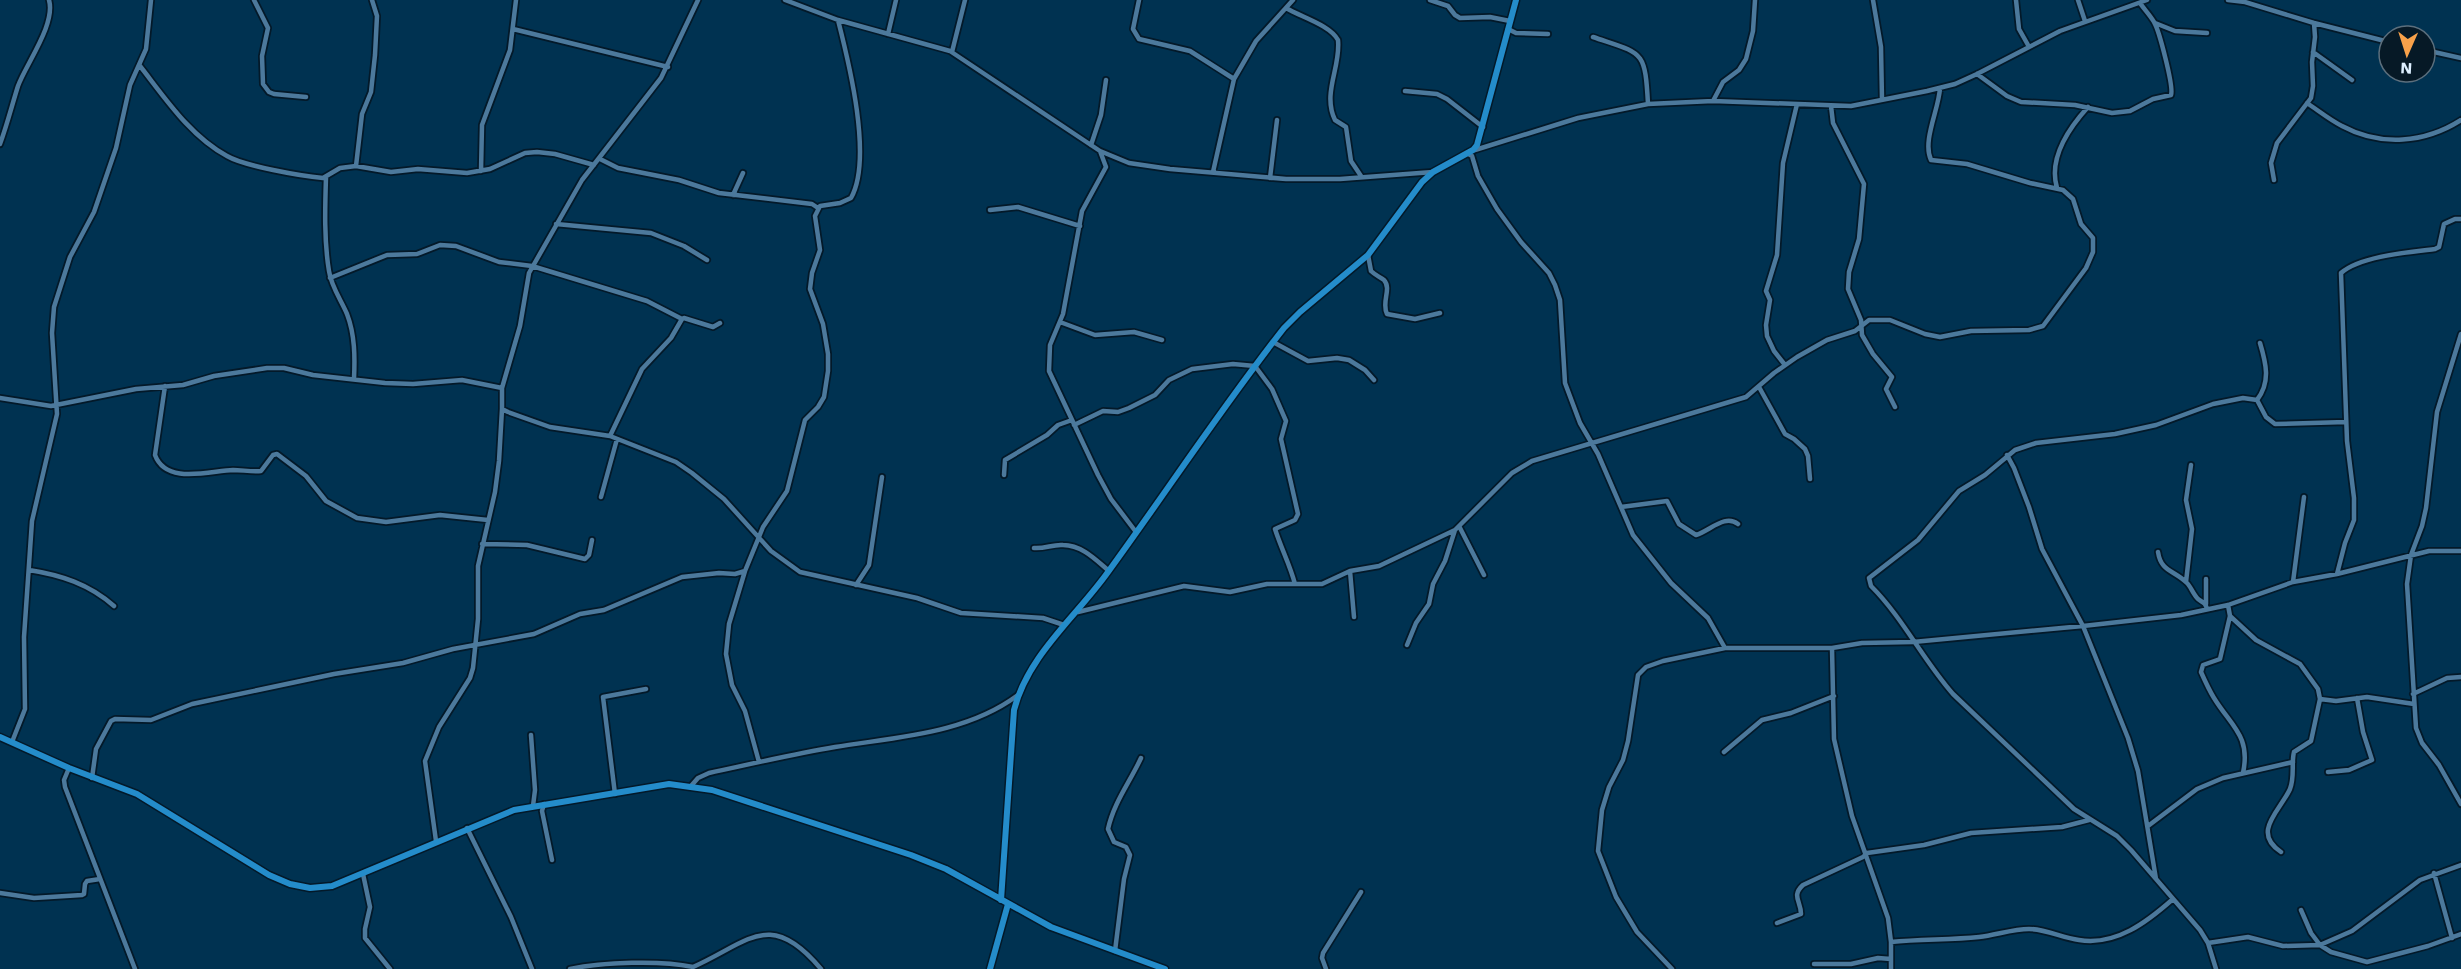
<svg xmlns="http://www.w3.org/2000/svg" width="2461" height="969" font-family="'Work Sans',sans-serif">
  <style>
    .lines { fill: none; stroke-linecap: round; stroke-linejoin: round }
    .minor-casing { stroke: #031929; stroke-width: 8 }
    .major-casing { stroke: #031929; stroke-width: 9 }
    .minor { stroke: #4c799c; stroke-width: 4.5 }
    .major { stroke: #248cca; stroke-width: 6 }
  </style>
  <rect width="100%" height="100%" fill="#003251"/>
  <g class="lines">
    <g class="minor-casing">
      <path id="minor" d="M254,0L268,28L262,56L263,84L269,92L274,94L306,97
        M785,0L838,20L950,51L1100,151L1129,163L1170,169L1286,179H1340L1433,172
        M1139,0L1133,29L1139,39L1190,51L1234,79
        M1430,0L1448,6L1455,15L1460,18L1490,17L1510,21
        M1873,0L1881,47L1882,100
        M2016,0L2019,29L2028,45
        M2078,0L2085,21
        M2228,0L2245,2L2314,23L2389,42
        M1286,8C1301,17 1330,25 1338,40C1341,67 1322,93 1335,120L1346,127L1351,161L1361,176
        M2155,23L2175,31L2207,33
        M513,29L668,67
        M1508,29L1516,33L1548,34
        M888,34L896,0
        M1593,37C1643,54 1645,49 1648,104
        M2425,50L2461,58
        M952,52L965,0
        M2313,52L2352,80
        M140,66C165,98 190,136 227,156C244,166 301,176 323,178L340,168L356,166L391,172L418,169L467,173L490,169L525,153L537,152L555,154L594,165
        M1977,74L2007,96L2021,102L2075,105L2112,113L2130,111L2153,99L2171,95C2174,87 2159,30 2154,22C2150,15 2144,9 2140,3
        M1405,91L1437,94L1447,99L1483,127
        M1713,101L1723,82L1739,70L1746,59L1753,31L1755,0
        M2307,103C2319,111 2330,120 2342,126C2381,147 2425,143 2461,120
        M1831,106L1833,123L1864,184L1859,239L1849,272L1848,289L1861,320L1862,335L1873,354L1892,377L1886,389L1895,407
        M0,144C7,125 12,105 18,86C26,64 56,24 49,0
        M1091,145L1101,115L1106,80
        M1475,150L1578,118L1648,104L1713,101L1851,106L1927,91L1955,84L1977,74L2060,31L2147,0
        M1100,151L1106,167L1082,211L1063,314L1050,345L1049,371L1098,475L1111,499L1136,532
        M1467,153L1472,156L1478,176L1497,209L1521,242L1549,273L1555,285L1560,300L1565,383L1580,423L1598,454L1633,535L1671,583L1708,618L1725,648
        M600,159L618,168L679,180L719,193L812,204L818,208
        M356,166L362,114L371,92L375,55L377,16L372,0
        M481,171L482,125L510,50L516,0
        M1213,172L1234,79L1256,41L1293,0
        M326,177C325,208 324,241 329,271C331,286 341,300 347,314C355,335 355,357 354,379
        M1270,178L1277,120
        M2274,180L2271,163L2277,143L2311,98L2313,86L2312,62L2315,37L2314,23
        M2057,188C2048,158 2069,128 2088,107
        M733,195L743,173
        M990,210L1018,207L1080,226
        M556,224L651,233L684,246L707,260
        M1368,255L1371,271C1375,275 1380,277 1384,280C1392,289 1381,302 1387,314L1415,319L1440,313
        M330,278L387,255L417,254L440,245L456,246L499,262L532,266L647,301L682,319
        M1060,322L1095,335L1134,332L1162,340
        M2461,334L2437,412L2426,508L2422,526L2411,555L2407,584L2416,728L2422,743L2439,765L2461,804
        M1273,342L1308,361L1337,358L1349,360L1365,370L1374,380
        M1785,365L1774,351L1767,336L1766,325L1770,300L1766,291L1777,255L1783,163L1797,104
        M165,386L155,455C166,485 209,471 233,470C242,470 252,472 261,471L273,455L277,454L306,476L326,501L357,518L386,522L440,515L488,520
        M1759,387L1785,434L1794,439L1805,449L1808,456L1810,479
        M502,388L520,326L529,273L582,180L661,78L698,0
        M0,398L51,406L136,389L183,385L214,376L267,368H284L313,375L385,383L413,384L462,380L502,388V409L508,412L550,427L610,436L676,462L692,473L724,499L771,551L800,572L917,598L961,613L1043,618L1064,625
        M2257,400C2271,382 2266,363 2260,343
        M1074,425L1103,411L1118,412L1129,408L1155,395L1169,380L1192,369L1233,364L1255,366L1272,389L1286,421L1281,439L1298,514L1295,520L1275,529C1281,548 1290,565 1295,584
        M610,436L642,369L671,338L682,319L684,318L713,327L720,323
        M2007,455L2014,468L2029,507L2042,549L2083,626L2128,738L2138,771L2156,879
        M1004,475L1005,460L1047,435L1058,425L1072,420
        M601,497L617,439
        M1621,507L1667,501L1679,524L1696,535C1711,530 1725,514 1738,524
        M1459,526L1484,575
        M482,544L527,545L585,559L589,555L592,540
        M1034,548C1045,549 1053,544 1063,545C1082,545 1096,560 1109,571
        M2158,552C2161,572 2174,570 2187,583C2191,587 2193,594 2198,599C2203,603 2205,602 2207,609
        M29,570C61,575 89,584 114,606
        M745,571L729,624L726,654L732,685L745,711L759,762
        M1350,571L1354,617
        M2337,574L2345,543L2354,520V498L2347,441L2341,273C2360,256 2410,252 2435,249L2439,247L2444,224L2455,219H2461
        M2186,582L2192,529L2186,500L2191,465
        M2293,582L2304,497
        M856,585L869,565L882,477
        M2206,604V579
        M2228,605L2230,616L2256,640L2300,664L2318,689L2320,699L2311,741L2294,752C2291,764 2295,776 2290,789C2280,811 2251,832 2281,852
        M1078,612L1184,586L1230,592L1267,584H1322L1350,571L1379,566L1455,530L1512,473L1532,461L1746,397L1774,373L1797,357L1827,340L1855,331L1869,320H1890L1925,334L1940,337L1971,331L2029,330L2043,326L2086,268L2093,252V238L2081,224L2073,199L2063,190L2030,183L1967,164L1931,160C1922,141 1939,109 1940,88
        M2230,616L2220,659L2203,665L2201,672C2205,681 2209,690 2214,698C2231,726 2251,736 2243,773
        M1407,645L1416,623L1429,604L1433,584L1445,561L1455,530
        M1832,648L1834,739L1852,816L1888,918L1891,942V969
        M2413,694L2447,678L2461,677
        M2320,699L2336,701L2367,697L2414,704
        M531,735L535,790L533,806
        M12,742L25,709L24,637L32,521L57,414L52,333L54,307L70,257L94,212L116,148L130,85L146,49L151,0
        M1724,752L1762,720L1791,713L1834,696
        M69,768L64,780L65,787L135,969
        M2328,772L2349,770L2372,760L2363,732L2357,698
        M92,778L96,749L111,721L115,719L151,720L192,704L334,674L403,663L453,649L534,634L580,614L604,610L682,577L719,573L735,574L745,571L763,527L787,491L805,420L818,407L824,397L828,371V354L823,324L810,289L812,273L820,250L815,216L820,206L840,203L851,198C873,159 849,63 838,20
        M691,786L698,778L709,773C751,764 793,754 835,747C896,737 966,734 1018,695
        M615,794L603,697L646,689
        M544,804L542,811L552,860
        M2148,826L2197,789L2223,778L2293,762
        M467,828L511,917L532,969
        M436,841L425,761L439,727L470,678L473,668L478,619V566L495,492L499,461L502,409
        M2434,873L2452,938
        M363,874L370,907L365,929V938L390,969
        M0,893L34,898L82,895L84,894L85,884L87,881L100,879
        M2301,910L2311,933L2320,945L2331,952L2367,962L2428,946L2461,934
        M1777,923L1801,914C1801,901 1791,896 1803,885L1863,857L1867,853L1924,845L1971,833L2062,827L2089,820
        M1891,942C1921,939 1950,940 1979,937C1996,935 2013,929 2029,929C2046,929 2062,938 2079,940C2116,946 2147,922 2173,899
        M2208,943L2248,937L2283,946L2320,945L2352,931L2420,880L2461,865
        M1115,951L1124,879L1130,855L1126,847L1114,842L1108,829C1114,802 1130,782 1141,758
        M1814,964H1851L1878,958L1891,959
        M570,969C603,962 661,960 693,967C749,942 770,908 821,969
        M1326,969L1322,958L1323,953L1361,892
        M1672,969L1637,932L1616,897L1598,851L1602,810L1609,787L1623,760L1628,741L1638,675L1646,667L1663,661L1725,648H1832L1862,643L1913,642L2083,626L2181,615L2228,605L2293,582L2337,574L2429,551H2461
        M2216,969L2208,943L2200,930L2131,850L2117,836L2074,809L1953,694C1923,660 1903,618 1871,586L1869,578L1918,540L1959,491L1985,475L2015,450L2036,443L2115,434L2156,425L2213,404L2243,398L2257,400L2266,417L2275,424L2346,422"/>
    </g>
    <g class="major-casing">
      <path id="major" d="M0,737L69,768L137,794L269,875L290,884L310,888L332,886L514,810L669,784L712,790L911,855L946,869L1051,927L1165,969
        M1001,900L1014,710C1028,655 1076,617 1108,572C1167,491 1222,407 1284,328L1300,312L1368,255L1422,182L1433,172L1473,150L1477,145L1516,0
        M990,969L1008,904"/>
    </g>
    <use href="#minor" class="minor"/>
    <use href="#major" class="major"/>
  </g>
  <g transform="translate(2407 54) rotate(183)"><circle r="28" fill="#061926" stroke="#5c6f7d" stroke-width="1.5"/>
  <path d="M0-4.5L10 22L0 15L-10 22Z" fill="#f8a14a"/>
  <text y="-9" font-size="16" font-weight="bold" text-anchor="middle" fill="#dcefff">N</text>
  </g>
</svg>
